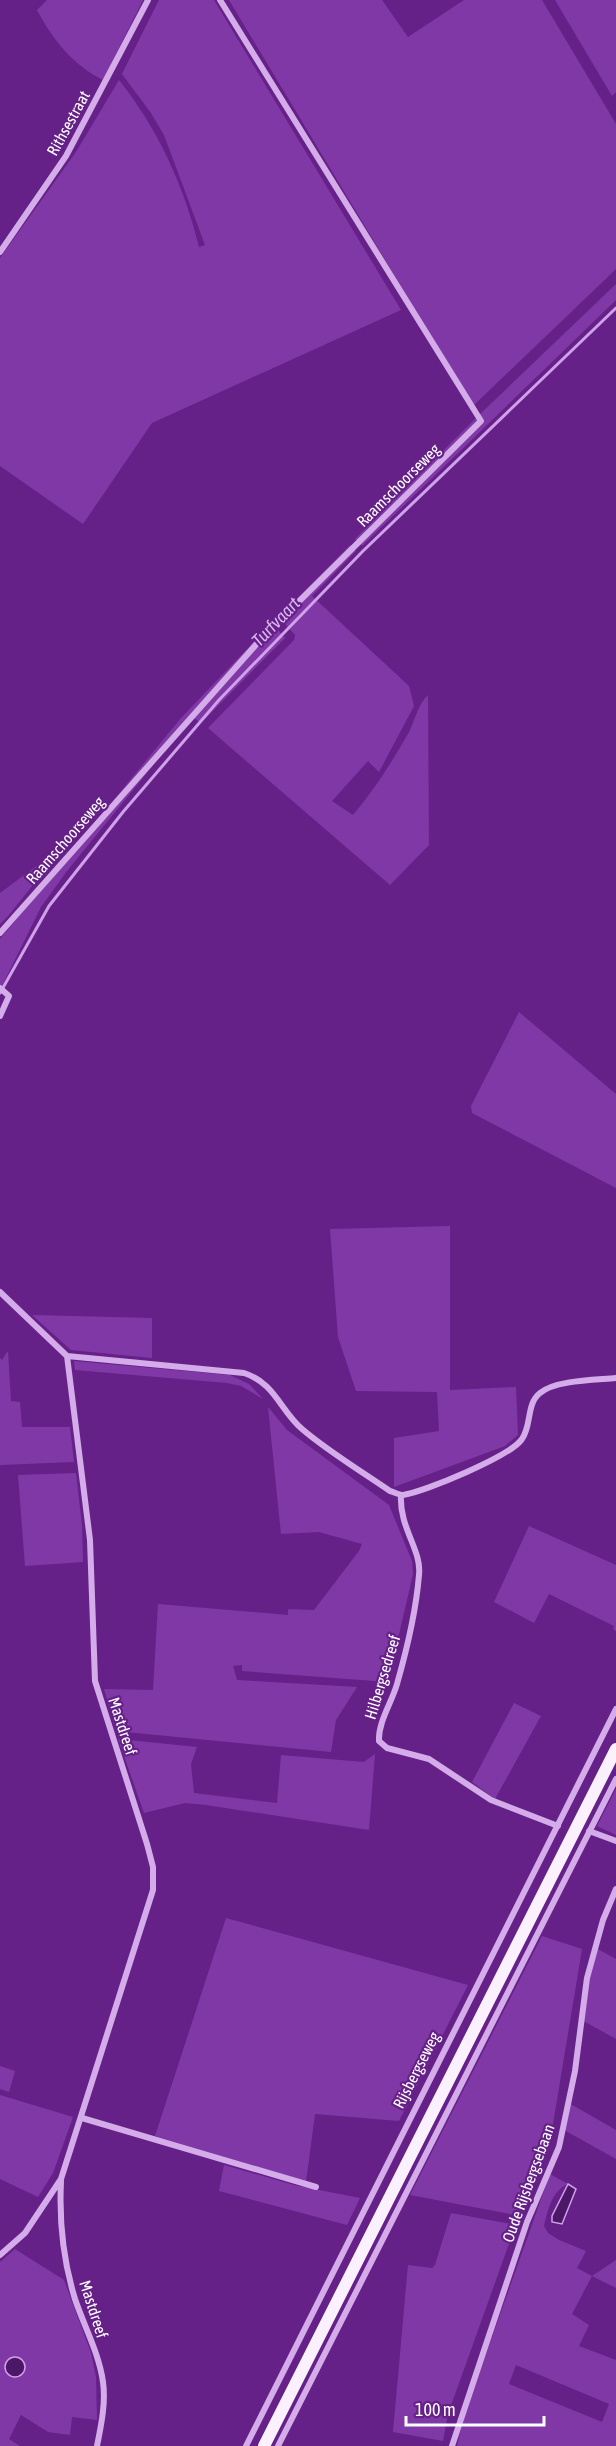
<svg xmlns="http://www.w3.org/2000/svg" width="616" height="2446" font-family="'Asap Condensed',sans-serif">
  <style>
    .green { fill: #8138a7; fill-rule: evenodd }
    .water { fill: #4d1767; stroke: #d0a0eb; stroke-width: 1.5 }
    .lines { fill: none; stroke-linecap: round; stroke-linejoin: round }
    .stream { stroke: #d0a0eb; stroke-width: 3 }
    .street { stroke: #d5acea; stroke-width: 6 }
    .primary { stroke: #faf0fe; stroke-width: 12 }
    .labels { text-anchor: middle; stroke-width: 4.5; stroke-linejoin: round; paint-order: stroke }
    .street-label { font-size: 16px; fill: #fff; stroke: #662188 }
    .water-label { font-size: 18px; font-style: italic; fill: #ddb8f1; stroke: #662188 }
  </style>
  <rect width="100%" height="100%" fill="#662188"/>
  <path class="green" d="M47,0H143L103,80C72,64 53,40 37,10Z
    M159,0H214L401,310L152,423L83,524L0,466V258L76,152L119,80C158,129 184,186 199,247L205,245L164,135L151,113L122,74Z
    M229,0H382L408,37L464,0H542L616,124V269L473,406Z
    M555,0H616V92L612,96Z
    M616,284V300L362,546L355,539L478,416Z
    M350,545L356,551L312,596L409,686L414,706L379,772L368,761L332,801L353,815C375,789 392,762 409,732C415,720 418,704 428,695L429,845L390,885L208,728L294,640L295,635L279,617Z
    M272,623L285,638L201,723L194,718L186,725L67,871L41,907L2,986L0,984V939L181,718Z
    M65,845L8,916L0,924V893Z
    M519,1012L616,1094V1188L472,1113L471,1106Z
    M450,1226V1390L516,1387L518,1435L505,1446L394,1487V1438L439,1431L437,1392L356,1391L338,1337L330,1229Z
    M32,1315L152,1318V1358L71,1350Z
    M8,1351L11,1401L20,1402L22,1427H70L74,1462L0,1465V1358L2,1360Z
    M74,1361L230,1375L249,1384L263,1399L241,1386L227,1383L75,1370Z
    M268,1407L287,1430L389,1505L412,1561L413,1574L388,1682L242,1671V1665L233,1666L237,1680L357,1687L336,1720L331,1752L116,1731L104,1689L153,1690L158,1604L288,1615V1609L314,1610L359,1551L362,1544L319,1532L281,1534Z
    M76,1473L82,1525L83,1562L25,1566L18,1475Z
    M529,1526L616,1565V1631L613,1629L614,1626L549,1594L534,1623L494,1602Z
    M514,1703L541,1716L495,1799L472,1782Z
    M118,1739L197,1747L191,1764L194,1793L277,1803L281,1755L364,1762L375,1754L369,1830L206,1805L185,1803L144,1813Z
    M616,1789V1835L597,1826Z
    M226,1918L468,1985L399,2121L315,2114L306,2182L155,2136Z
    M542,1936L582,1949L551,2136L520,2216L410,2195Z
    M594,1947L616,1959V2039L580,2019Z
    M0,2066L15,2071L9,2092L0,2089Z
    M0,2095L73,2117L53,2173L38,2197L0,2179Z
    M569,2103L616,2130V2159L564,2130Z
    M224,2165L294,2185L360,2198L347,2225L219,2191Z
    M550,2174L568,2184C552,2191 548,2209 544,2226L548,2233L559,2240L586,2251L577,2268L592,2276L616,2260V2288L592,2276L572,2314L589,2325L579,2346L616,2360V2446H457L464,2416ZM516,2365L609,2404L602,2422L509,2384Z
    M451,2213L512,2224L515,2227L448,2414L443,2441L393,2432L408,2265L432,2268L435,2265Z
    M15,2249L64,2280L91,2353L96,2377L97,2420L72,2417L70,2435L48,2432L21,2415L9,2439L20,2446H0V2262Z"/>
  <path class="water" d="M568,2184L576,2189L562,2224L552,2222V2216Z
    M5 2367a10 10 0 1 1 20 0a10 10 0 1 1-20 0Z"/>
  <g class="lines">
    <path class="stream" d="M0,993L49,906L123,812L219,700L363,551L616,308"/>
    <path class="street" d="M0,252L66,156L148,0
      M0,933L261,639L481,421L220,0
      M0,988L9,996L0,1016
      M0,1292L67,1356L90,1540L95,1681L147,1844L153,1867V1890L61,2179L25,2233L0,2255
      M67,1356L244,1373C275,1383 280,1410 302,1429C329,1452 361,1471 390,1491C394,1492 399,1495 403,1495C424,1492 511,1456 522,1439C532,1425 526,1404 540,1393C555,1380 596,1380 616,1378
      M401,1495C399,1528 422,1550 419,1575C416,1612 407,1649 397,1684C392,1702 378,1722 379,1741L387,1748L429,1759L491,1800L558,1826
      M589,1831L616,1841
      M82,2118L316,2187
      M61,2181C59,2221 63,2260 75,2299C84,2326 99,2353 103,2382C106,2403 101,2426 97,2446
      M246,2446L616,1709
      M278,2446L616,1779
      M452,2446L527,2222L559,2147L575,2071L587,1978L603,1920L616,1889"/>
    <path class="primary" d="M264,2446L616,1749"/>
  </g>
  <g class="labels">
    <g class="street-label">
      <text transform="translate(68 123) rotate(-61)" y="6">Rithsestraat</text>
      <text transform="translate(398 485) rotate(-45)" y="6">Raamschoorseweg</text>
      <text transform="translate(65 840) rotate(-49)" y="6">Raamschoorseweg</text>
      <text transform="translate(382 1677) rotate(-73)" y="6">Hilbergsedreef</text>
      <text transform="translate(123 1726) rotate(72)" y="6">Mastdreef</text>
      <text transform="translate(416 2070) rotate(-63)" y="6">Rijsbergseweg</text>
      <text transform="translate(528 2183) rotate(-70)" y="6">Oude Rijsbergsebaan</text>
      <text transform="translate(94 2309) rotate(72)" y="6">Mastdreef</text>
    </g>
    <g class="water-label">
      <text transform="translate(276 622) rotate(-46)" y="6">Turfvaart</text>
    </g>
  </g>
  <path d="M406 2416v9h138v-9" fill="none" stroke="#ffffff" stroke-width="3"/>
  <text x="415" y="2416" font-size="18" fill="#ffffff" stroke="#662188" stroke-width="4.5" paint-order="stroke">100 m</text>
</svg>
